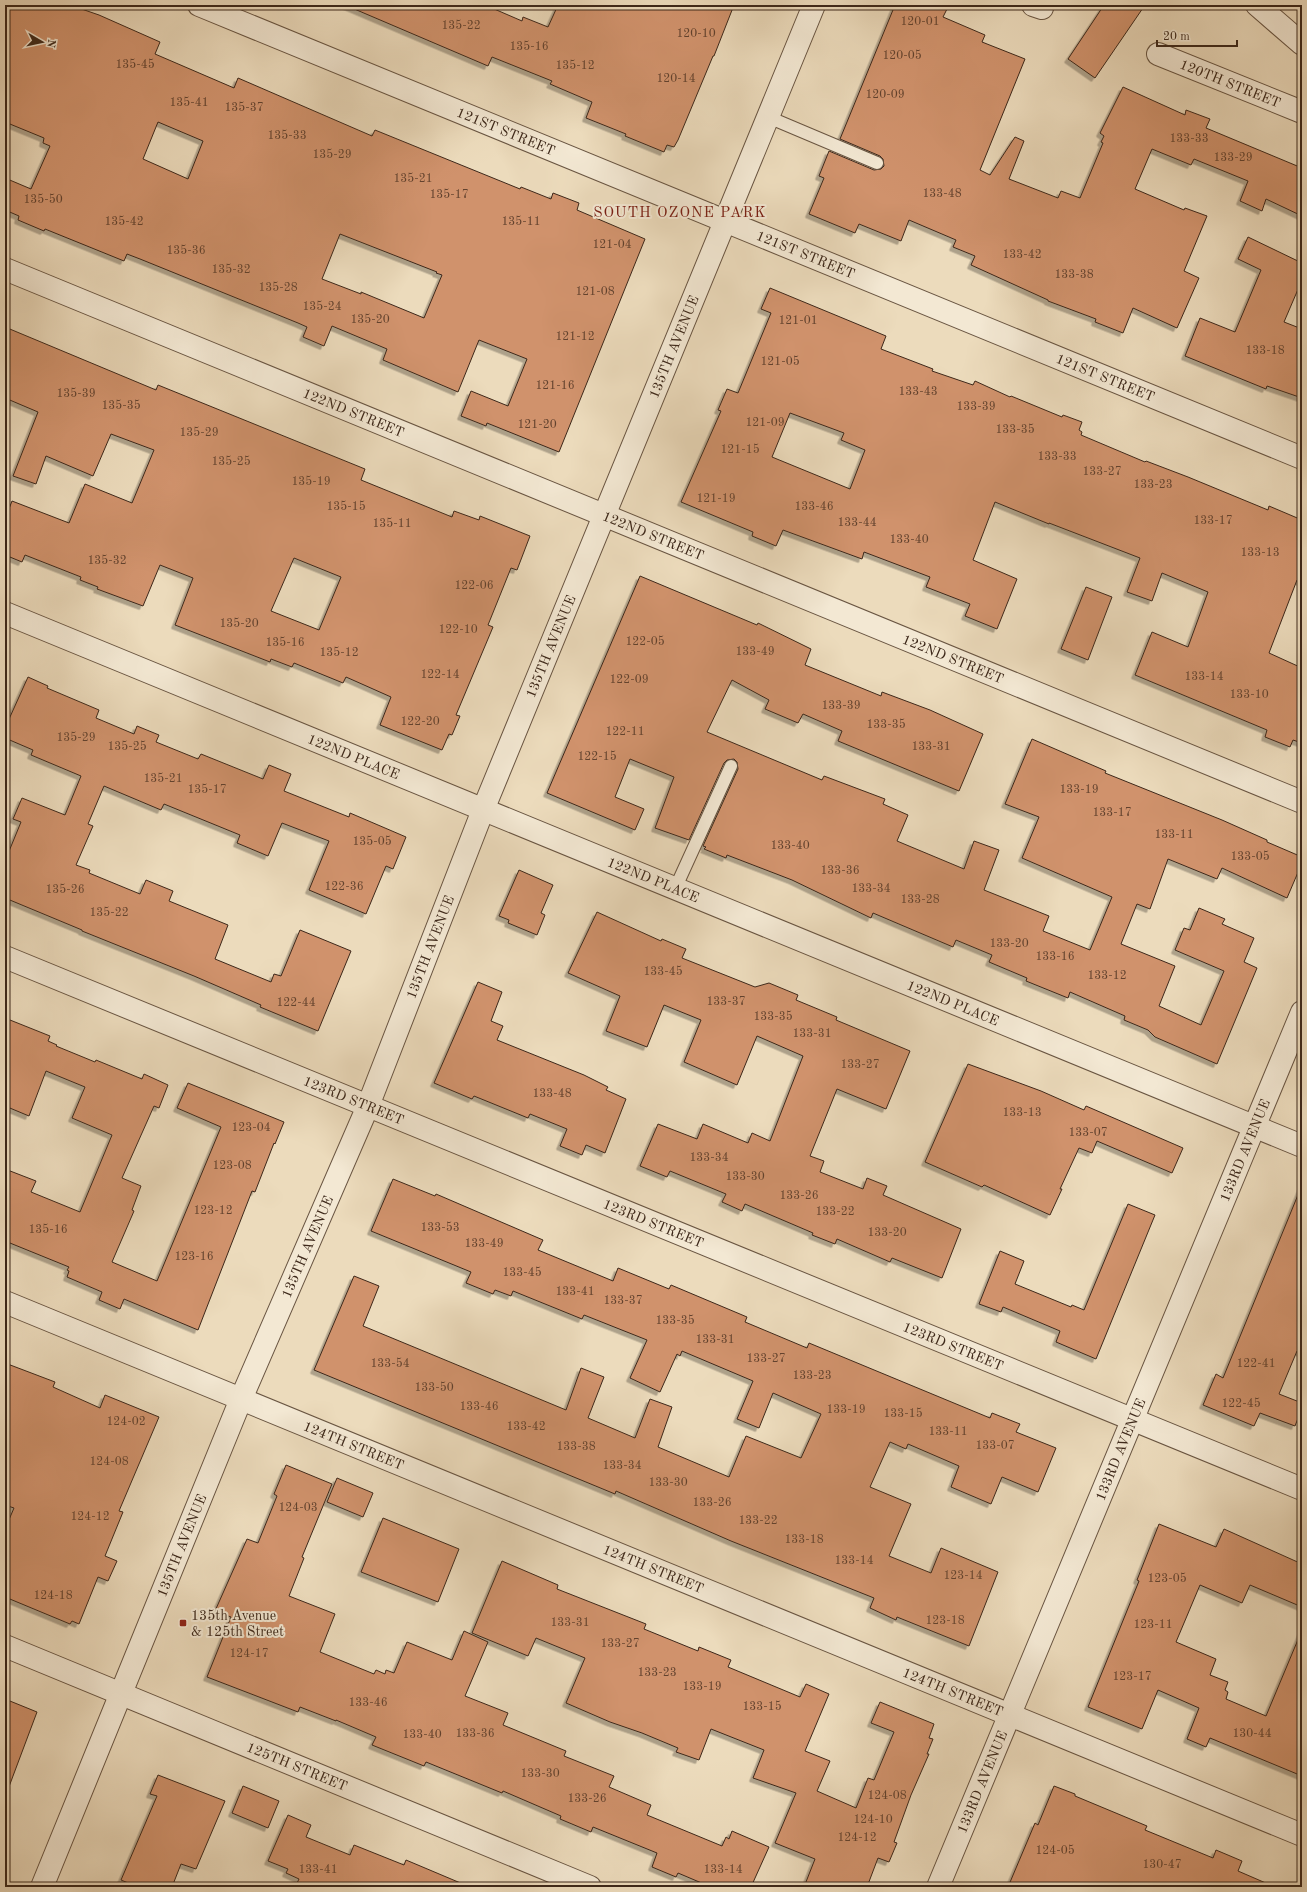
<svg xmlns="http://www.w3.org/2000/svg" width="1307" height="1892" font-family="'Old Standard TT',serif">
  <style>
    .building { fill: #d0926c; stroke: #3d281a; fill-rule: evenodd; filter: url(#shadow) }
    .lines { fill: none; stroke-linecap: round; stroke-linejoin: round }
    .service-casing { stroke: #695542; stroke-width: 14 }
    .minor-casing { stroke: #695542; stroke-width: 24 }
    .service { stroke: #f3e8d3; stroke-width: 12 }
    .minor { stroke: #f3e8d3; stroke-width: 22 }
    .poi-dot { fill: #8f2418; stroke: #f3e8d3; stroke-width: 1.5 }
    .labels { text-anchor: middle; stroke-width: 4; stroke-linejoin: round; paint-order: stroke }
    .number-label { font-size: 12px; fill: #62422e }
    .street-label { font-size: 14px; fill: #3d281a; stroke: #f3e8d3 }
    .poi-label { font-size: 14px; fill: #3d281a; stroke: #f3e8d3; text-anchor: start }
    .neighbourhood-label { font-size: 15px; letter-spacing: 1px; fill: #7a1f14; stroke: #f3e8d3 }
  </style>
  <defs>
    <filter id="shadow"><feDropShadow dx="-3.5" dy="3.5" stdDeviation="0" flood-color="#0004"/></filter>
  </defs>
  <rect width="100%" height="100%" fill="#ecdbbc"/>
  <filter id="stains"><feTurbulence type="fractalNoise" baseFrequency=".005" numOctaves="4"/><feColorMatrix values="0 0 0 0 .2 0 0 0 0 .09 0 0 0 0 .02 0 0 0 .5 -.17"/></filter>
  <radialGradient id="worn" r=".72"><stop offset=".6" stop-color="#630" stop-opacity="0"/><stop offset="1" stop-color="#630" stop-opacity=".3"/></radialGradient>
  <path class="building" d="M5,5H70L99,15L160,42L155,54L234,88L238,78L372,136L375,130L520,189L521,187L551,199L553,193L579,203L577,210L645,239L559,452L487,423L486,426L461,416L471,391L508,406L527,359L479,340L458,392L383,360L387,349L332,326L324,346L303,337L307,327L298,323L140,259L127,254L124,261L45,229L44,231L18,220L19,216L5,210V178L31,189L50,146L43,143L44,138L5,122ZM158,122L203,141L188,179L143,159ZM340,234L437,272L436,273L442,275L424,318L361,292V294L322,279Z
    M345,5H485L522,21L523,17L548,27L558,5H734L714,56H713L678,140L674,147L667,145L664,152L625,136L626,134L586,118L592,102L550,84L552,81L492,57L488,66Z
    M895,5H949L943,17L985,35L982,42L1025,59L980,170L990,175L1015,137L1024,141L1009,179L1058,198L1061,191L1080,198L1103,143L1101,142L1104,136L1100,133L1123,87L1185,115L1186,110L1210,119L1206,128L1302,168V216L1266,199L1262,211L1240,201L1248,181L1194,159L1191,165L1152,149L1135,189L1184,210L1185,208L1207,216L1184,271L1199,278L1177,328L1133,308L1123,333L1095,322L1096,319L1048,301V300L971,265L975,256L953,247L956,240L909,220L901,241L859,224L855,233L809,214L824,178L819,176L829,151L874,170L881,169L884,166L883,159L880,156L840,139Z
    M1104,5H1145L1095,78L1068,59Z
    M1248,237L1302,263V280L1284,322L1302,329V398L1267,386L1266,389L1185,356L1200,318L1235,332L1261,270L1238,259Z
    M770,288L886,336L881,349L933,369L932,371L973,385L975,381L1010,397L1011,396L1062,417L1063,415L1082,422L1079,430L1082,432L1081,435L1145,462L1146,461L1188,477L1268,510L1269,506L1302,520V582L1297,580L1269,653L1302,668V743L1293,740L1290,747L1265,737L1267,730L1135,675L1152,632L1188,647L1208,592L1162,573L1152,601L1127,592L1140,558L1049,523V524L995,502L973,560L1017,579L997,629L965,616L970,604L926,587L930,577L864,552L862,559L783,530L776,546L752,536L753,532L681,502L721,411L718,410L727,389L738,393L771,313L761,309ZM790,413L844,433L841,440L865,450L850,489L772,457Z
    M5,327L156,390L158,385L365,469L361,480L452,517L454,511L479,520L480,516L530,536L517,570L511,568L488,625L493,627L456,715L460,716L452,735L449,734L442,750L380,725L391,697L346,677L343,683L294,663L292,667L271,659L270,662L175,625L193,578L160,565L143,606L97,589L98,587L80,580L81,577L25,555L22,562L5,555V519L12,501L69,523L85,484L132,503L154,450L111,434L93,476L46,456L36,484L13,476L38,412L5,398ZM294,558L341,577L319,630L271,611Z
    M640,576L757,625L758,623L811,649L805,665L881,696L882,692L930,710L983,734L959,791L838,741L842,731L803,714L798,723L765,709L769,700L732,680L707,732L822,780L824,776L885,799L883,804L908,815L897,841L964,869L974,841L999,850L984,890L1049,916L1043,931L1090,950L1112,897L1022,858L1039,817L1005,804L1032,739L1106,771L1105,773L1222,820L1267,840V842L1302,857V863L1287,898L1222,868L1217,879L1168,859L1150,909L1137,904L1121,944L1175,966L1159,1006L1201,1025L1224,971L1175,950L1184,928L1190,930L1199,908L1225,919L1222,924L1254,938L1244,962L1257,968L1217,1064L1155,1037L1148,1030L1124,1020L1125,1016L1070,992L1068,998L1026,981L1027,978L989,962L992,955L956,940L953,947L873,913L871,918L792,880L727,855L726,858L704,849L706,847L703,846L738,769L737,762L734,759L727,760L724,763L689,840L655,828L674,777L630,759L615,797L644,809L635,830L547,793Z
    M1086,587L1112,597L1088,660L1061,649Z
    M28,677L48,686L47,688L99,710L96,718L134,734L137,726L159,735L156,742L198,759L201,754L263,779L269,765L291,774L284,791L349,817L350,813L406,837L393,869L386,866L366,914L309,890L329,841L282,823L268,856L237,843L240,835L164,804L161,810L104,786L88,824L93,826L76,865L90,870L89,873L140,894L146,880L173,891L169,901L228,925L215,959L271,982L274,974L281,976L300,930L351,951L318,1031L260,1007L261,1005L194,976L82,931V930L5,898V861L21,822L13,819L22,798L65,815L81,776L31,755L33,750L5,738V728Z
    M519,870L553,885L541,913L545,915L537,935L508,923L509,920L499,916Z
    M597,912L661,941L662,939L686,949L682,958L755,987L769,983L798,995L796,1000L837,1017L836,1020L910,1051L886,1109L837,1089L810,1156L824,1161L820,1172L863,1189L867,1178L887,1186L883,1195L961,1229L942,1278L892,1258L890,1262L837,1239L835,1244L812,1235L813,1233L745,1204L742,1211L722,1202L726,1194L670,1171L667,1177L640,1166L658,1124L697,1139L703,1124L748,1143L752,1133L770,1141L803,1056L757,1036L737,1085L684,1062L701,1020L664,1005L647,1047L606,1031L620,996L568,973Z
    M478,982L502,992L491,1021L503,1026L497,1040L584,1075L608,1087L606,1090L626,1099L605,1153L586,1145L582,1155L560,1146L567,1129L530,1114L528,1118L474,1096L472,1099L434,1083Z
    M5,1018L50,1036L48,1041L57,1045L56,1046L95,1062L96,1060L142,1079L144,1074L168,1085L159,1108L154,1106L122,1178L141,1186L132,1210L134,1211L112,1262L157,1281L221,1127L177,1108L188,1083L284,1122L275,1144L274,1143L255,1192L252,1191L198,1330L124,1299L120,1309L99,1300L102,1292L67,1277L69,1271L67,1270L69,1267L5,1241V1169L36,1181L31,1192L80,1212L112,1135L72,1118L85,1087L46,1071L29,1116L5,1106Z
    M968,1064L1041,1091L1084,1110L1086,1106L1183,1148L1172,1173L1097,1141L1092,1153L1079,1148L1060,1189H1062L1050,1215L984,1185L982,1187L925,1162Z
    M393,1179L435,1196L436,1194L543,1240L538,1250L613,1281L618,1268L669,1289L671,1285L747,1317L745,1322L807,1348L809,1343L990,1418L992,1413L1020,1424L1016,1432L1056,1448L1038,1492L1002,1477L991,1504L951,1487L959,1466L908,1444L906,1449L890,1442L870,1487L911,1504L889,1556L931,1573L941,1548L998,1572L969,1646L897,1617L896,1620L870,1608L874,1598L731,1541L616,1491L615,1494L314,1370L354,1276L379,1286L363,1326L566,1410L581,1368L604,1377L588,1418L635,1438L650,1399L672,1407L658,1447L729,1477L746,1436L801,1458L821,1414L773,1393L759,1428L737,1419L753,1381L682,1351L680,1356L677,1354L660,1392L630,1378L647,1340L584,1315L582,1319L513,1291L511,1296L495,1290L493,1294L466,1283L471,1272L371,1231Z
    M1302,1185V1353L1297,1351L1279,1394L1302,1403V1408L1295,1426L1260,1413L1254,1426L1203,1405L1216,1374L1223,1378Z
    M1128,1204L1155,1215L1096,1359L1056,1342L1060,1331L1003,1307L1001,1312L979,1304L1000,1251L1024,1261L1015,1284L1071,1307L1072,1305L1084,1310Z
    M5,1363L55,1382L53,1387L100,1408L105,1395L159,1417L119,1511L123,1512L105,1556L117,1561L108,1581L98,1577L79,1624L72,1621L70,1624L5,1597V1529L14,1508L5,1505Z
    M286,1465L332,1484L302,1557L304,1558L289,1596L335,1614L320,1652L374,1674L376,1670L385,1674L386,1670L394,1673L407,1642L452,1660L464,1631L488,1642L465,1696L508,1713L503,1725L566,1751L564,1756L614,1776L609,1787L651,1805L647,1815L722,1846L726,1837L729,1839L732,1831L769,1847L751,1887H711L678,1873L676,1877L652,1867L657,1853L593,1827L591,1832L560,1819L561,1816L503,1791L502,1793L426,1762L424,1766L372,1745L376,1737L336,1720V1721L300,1707L298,1712L207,1677L231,1617L215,1611L247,1539L258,1543L277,1496L274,1494Z
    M337,1478L373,1493L363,1517L327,1502Z
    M383,1518L459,1549L438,1602L361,1572Z
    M1159,1524L1216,1547L1224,1529L1302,1564V1607L1250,1585L1242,1603L1200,1585L1176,1642L1216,1659L1210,1675L1228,1682L1225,1690L1228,1692L1226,1699L1266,1716L1302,1630V1776L1210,1738L1206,1747L1187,1739L1199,1708L1158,1690L1142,1729L1088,1707L1139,1581L1137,1580Z
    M502,1561L558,1585L557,1589L646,1624L644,1629L698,1651L699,1647L731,1660L728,1667L800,1697L806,1684L829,1694L805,1751L830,1761L817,1791L856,1808L868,1778L874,1780L894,1732L871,1723L880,1702L934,1724L929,1738L933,1739L927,1754H929L911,1795L894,1842L897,1843L889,1862L878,1858L867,1887H804L815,1859L775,1843L796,1793L753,1778L764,1750L711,1729L699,1760L676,1752L678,1748L642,1733L610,1722L566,1703L585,1658L536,1638L528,1656L472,1633Z
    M5,1699L37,1712L7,1792H5Z
    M158,1775L225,1801L196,1869L181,1864L172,1887H138L121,1880L157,1796L150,1794Z
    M243,1786L279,1801L268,1828L232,1813Z
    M1054,1786L1075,1794V1796L1147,1826L1145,1830L1213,1858L1216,1850L1242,1861L1238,1871L1275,1887H1008L1035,1823L1038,1825Z
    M288,1815L311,1825L306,1837L350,1855L354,1845L404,1865L406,1860L470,1887H295L299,1879L286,1873L288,1869L268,1861Z"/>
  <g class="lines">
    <g class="service-casing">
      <path id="service" d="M768,117L877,163
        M675,889L731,766"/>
    </g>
    <g class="minor-casing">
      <g id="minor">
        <path id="s1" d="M199,5L1302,458"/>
        <path d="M1033,5L1042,8"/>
        <path d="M1257,5L1302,44"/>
        <path id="s2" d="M1158,54L1302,112"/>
        <path id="s3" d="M5,269L1302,802"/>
        <path id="s4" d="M5,613L1302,1146"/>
        <path id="s5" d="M5,957L1302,1489"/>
        <path id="s6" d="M5,1302L1302,1835"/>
        <path id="s7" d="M5,1646L590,1887"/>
        <path id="s8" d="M42,1887L241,1399L368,1106L483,810L814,5"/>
        <path id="s9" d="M938,1887L1302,1012"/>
      </g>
    </g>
    <use href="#service" class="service"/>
    <use href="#minor" class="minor"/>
  </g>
  <rect class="poi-dot" x="179" y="1619" width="8" height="8" rx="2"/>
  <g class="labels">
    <g class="number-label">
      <text x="920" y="25">120-01</text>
      <text x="461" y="29">135-22</text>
      <text x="696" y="37">120-10</text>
      <text x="529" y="50">135-16</text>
      <text x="902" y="59">120-05</text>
      <text x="135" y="68">135-45</text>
      <text x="575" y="69">135-12</text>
      <text x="676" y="82">120-14</text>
      <text x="885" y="98">120-09</text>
      <text x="189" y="106">135-41</text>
      <text x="244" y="111">135-37</text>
      <text x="287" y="139">135-33</text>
      <text x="1189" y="142">133-33</text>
      <text x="332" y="158">135-29</text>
      <text x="1233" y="161">133-29</text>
      <text x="413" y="182">135-21</text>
      <text x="942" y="197">133-48</text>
      <text x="449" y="198">135-17</text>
      <text x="43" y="203">135-50</text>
      <text x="124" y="225">135-42</text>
      <text x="521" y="225">135-11</text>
      <text x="612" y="248">121-04</text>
      <text x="186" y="254">135-36</text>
      <text x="1022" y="258">133-42</text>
      <text x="231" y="273">135-32</text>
      <text x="1074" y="278">133-38</text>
      <text x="278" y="291">135-28</text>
      <text x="595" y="295">121-08</text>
      <text x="322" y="310">135-24</text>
      <text x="370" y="323">135-20</text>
      <text x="798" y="324">121-01</text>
      <text x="575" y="340">121-12</text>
      <text x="1265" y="354">133-18</text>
      <text x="780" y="365">121-05</text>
      <text x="555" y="389">121-16</text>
      <text x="918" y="395">133-43</text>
      <text x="76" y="397">135-39</text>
      <text x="121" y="409">135-35</text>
      <text x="976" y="410">133-39</text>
      <text x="765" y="426">121-09</text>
      <text x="537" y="428">121-20</text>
      <text x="1015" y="433">133-35</text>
      <text x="199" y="436">135-29</text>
      <text x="740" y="453">121-15</text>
      <text x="1057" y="460">133-33</text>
      <text x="231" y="465">135-25</text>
      <text x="1102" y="475">133-27</text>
      <text x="311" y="485">135-19</text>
      <text x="1153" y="488">133-23</text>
      <text x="716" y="502">121-19</text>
      <text x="346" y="510">135-15</text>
      <text x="814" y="510">133-46</text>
      <text x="1213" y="524">133-17</text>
      <text x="857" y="526">133-44</text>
      <text x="392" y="527">135-11</text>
      <text x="909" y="543">133-40</text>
      <text x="1260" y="556">133-13</text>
      <text x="107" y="564">135-32</text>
      <text x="474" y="589">122-06</text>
      <text x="239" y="627">135-20</text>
      <text x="458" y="633">122-10</text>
      <text x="645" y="645">122-05</text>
      <text x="285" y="646">135-16</text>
      <text x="755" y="655">133-49</text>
      <text x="339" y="656">135-12</text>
      <text x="440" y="678">122-14</text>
      <text x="1204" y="680">133-14</text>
      <text x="629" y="683">122-09</text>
      <text x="1249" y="698">133-10</text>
      <text x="841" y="709">133-39</text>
      <text x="420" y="725">122-20</text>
      <text x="886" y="728">133-35</text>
      <text x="625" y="735">122-11</text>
      <text x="76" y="741">135-29</text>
      <text x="127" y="750">135-25</text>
      <text x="931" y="750">133-31</text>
      <text x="597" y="760">122-15</text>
      <text x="163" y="782">135-21</text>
      <text x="207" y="793">135-17</text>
      <text x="1079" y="793">133-19</text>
      <text x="1112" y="816">133-17</text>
      <text x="1174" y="838">133-11</text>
      <text x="372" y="845">135-05</text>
      <text x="790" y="849">133-40</text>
      <text x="1250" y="860">133-05</text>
      <text x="840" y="874">133-36</text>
      <text x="344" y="890">122-36</text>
      <text x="871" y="892">133-34</text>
      <text x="65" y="893">135-26</text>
      <text x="920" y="903">133-28</text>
      <text x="109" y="916">135-22</text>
      <text x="1009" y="947">133-20</text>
      <text x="1055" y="960">133-16</text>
      <text x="663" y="975">133-45</text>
      <text x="1107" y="979">133-12</text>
      <text x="726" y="1005">133-37</text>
      <text x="296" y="1006">122-44</text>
      <text x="773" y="1020">133-35</text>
      <text x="812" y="1037">133-31</text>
      <text x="860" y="1068">133-27</text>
      <text x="552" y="1097">133-48</text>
      <text x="1022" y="1116">133-13</text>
      <text x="251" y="1131">123-04</text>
      <text x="1088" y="1136">133-07</text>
      <text x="709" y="1161">133-34</text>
      <text x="232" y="1169">123-08</text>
      <text x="745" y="1180">133-30</text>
      <text x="799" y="1199">133-26</text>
      <text x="213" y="1214">123-12</text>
      <text x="835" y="1215">133-22</text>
      <text x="440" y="1231">133-53</text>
      <text x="48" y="1233">135-16</text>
      <text x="887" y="1236">133-20</text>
      <text x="484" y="1247">133-49</text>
      <text x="194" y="1260">123-16</text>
      <text x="522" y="1276">133-45</text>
      <text x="575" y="1295">133-41</text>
      <text x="623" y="1304">133-37</text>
      <text x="675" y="1324">133-35</text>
      <text x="715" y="1343">133-31</text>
      <text x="766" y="1362">133-27</text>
      <text x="390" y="1367">133-54</text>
      <text x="1256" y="1367">122-41</text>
      <text x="812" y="1379">133-23</text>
      <text x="434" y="1391">133-50</text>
      <text x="1241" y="1407">122-45</text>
      <text x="479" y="1410">133-46</text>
      <text x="846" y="1413">133-19</text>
      <text x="903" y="1417">133-15</text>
      <text x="126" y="1425">124-02</text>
      <text x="526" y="1430">133-42</text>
      <text x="948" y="1435">133-11</text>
      <text x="995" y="1449">133-07</text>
      <text x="576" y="1450">133-38</text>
      <text x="109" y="1465">124-08</text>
      <text x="622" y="1469">133-34</text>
      <text x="668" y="1486">133-30</text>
      <text x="712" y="1506">133-26</text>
      <text x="298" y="1511">124-03</text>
      <text x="90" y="1520">124-12</text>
      <text x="758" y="1524">133-22</text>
      <text x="804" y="1543">133-18</text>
      <text x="854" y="1564">133-14</text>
      <text x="963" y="1579">123-14</text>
      <text x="1167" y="1582">123-05</text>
      <text x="53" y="1599">124-18</text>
      <text x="945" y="1624">123-18</text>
      <text x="570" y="1626">133-31</text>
      <text x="1153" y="1628">123-11</text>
      <text x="620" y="1647">133-27</text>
      <text x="249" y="1657">124-17</text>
      <text x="657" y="1676">133-23</text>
      <text x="1132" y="1680">123-17</text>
      <text x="702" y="1690">133-19</text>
      <text x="368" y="1706">133-46</text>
      <text x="762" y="1710">133-15</text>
      <text x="475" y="1737">133-36</text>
      <text x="1252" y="1737">130-44</text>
      <text x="422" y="1738">133-40</text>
      <text x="540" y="1777">133-30</text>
      <text x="887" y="1799">124-08</text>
      <text x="587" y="1802">133-26</text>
      <text x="873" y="1823">124-10</text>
      <text x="857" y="1841">124-12</text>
      <text x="1055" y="1854">124-05</text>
      <text x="1162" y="1868">130-47</text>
      <text x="318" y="1873">133-41</text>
      <text x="723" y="1873">133-14</text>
    </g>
    <g class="street-label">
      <text dy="5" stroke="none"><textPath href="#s2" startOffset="78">120TH STREET</textPath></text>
      <text dy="5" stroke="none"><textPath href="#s1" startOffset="332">121ST STREET</textPath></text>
      <text dy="5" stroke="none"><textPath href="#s1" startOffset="656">121ST STREET</textPath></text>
      <text dy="5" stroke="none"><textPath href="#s8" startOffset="1665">135TH AVENUE</textPath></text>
      <text dy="5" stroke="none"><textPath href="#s1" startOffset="980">121ST STREET</textPath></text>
      <text dy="5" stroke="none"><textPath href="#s3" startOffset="377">122ND STREET</textPath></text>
      <text dy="5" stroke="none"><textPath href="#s3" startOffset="701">122ND STREET</textPath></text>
      <text dy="5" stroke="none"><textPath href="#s8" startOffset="1341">135TH AVENUE</textPath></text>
      <text dy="5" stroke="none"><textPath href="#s3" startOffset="1025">122ND STREET</textPath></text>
      <text dy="5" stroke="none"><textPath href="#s4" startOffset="377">122ND PLACE</textPath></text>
      <text dy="5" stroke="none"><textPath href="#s4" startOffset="701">122ND PLACE</textPath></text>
      <text dy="5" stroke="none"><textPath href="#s8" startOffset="1017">135TH AVENUE</textPath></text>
      <text dy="5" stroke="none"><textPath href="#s4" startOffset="1025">122ND PLACE</textPath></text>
      <text dy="5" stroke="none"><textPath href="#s5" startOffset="377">123RD STREET</textPath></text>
      <text dy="5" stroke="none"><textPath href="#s9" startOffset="798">133RD AVENUE</textPath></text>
      <text dy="5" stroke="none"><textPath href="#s5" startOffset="701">123RD STREET</textPath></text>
      <text dy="5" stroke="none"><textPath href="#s8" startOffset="693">135TH AVENUE</textPath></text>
      <text dy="5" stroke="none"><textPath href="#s5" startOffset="1025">123RD STREET</textPath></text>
      <text dy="5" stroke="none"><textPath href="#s6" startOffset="377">124TH STREET</textPath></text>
      <text dy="5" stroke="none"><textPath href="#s9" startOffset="474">133RD AVENUE</textPath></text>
      <text dy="5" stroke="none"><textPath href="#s8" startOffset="369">135TH AVENUE</textPath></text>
      <text dy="5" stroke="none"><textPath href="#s6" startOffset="701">124TH STREET</textPath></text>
      <text dy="5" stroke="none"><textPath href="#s6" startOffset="1025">124TH STREET</textPath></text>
      <text dy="5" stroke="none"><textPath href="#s7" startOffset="316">125TH STREET</textPath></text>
      <text dy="5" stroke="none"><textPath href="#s9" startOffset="114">133RD AVENUE</textPath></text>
    </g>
    <g class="poi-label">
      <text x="191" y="1620">135th Avenue<tspan x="191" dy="16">&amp; 125th Street</tspan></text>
    </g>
    <g class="neighbourhood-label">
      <text x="680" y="217">SOUTH OZONE PARK</text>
    </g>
  </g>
  <rect width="1307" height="1892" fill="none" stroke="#ecdbbc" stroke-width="20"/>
  <rect x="6" y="6" width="1295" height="1880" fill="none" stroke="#3d281a" stroke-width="2"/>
  <rect x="10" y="10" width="1287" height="1872" fill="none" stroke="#3d281a"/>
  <g transform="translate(42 42) rotate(99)" stroke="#f3e8d3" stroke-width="3" paint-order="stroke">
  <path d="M0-3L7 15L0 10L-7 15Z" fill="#3d281a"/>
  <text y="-6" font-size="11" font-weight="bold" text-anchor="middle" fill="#3d281a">N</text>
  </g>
  <path d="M1157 40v6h80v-6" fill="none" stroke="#3d281a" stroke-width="2"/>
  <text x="1163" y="40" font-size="12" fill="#3d281a" stroke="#f3e8d3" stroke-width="3" paint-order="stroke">20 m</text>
  <rect width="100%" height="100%" filter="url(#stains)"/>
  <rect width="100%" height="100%" fill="url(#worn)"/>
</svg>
